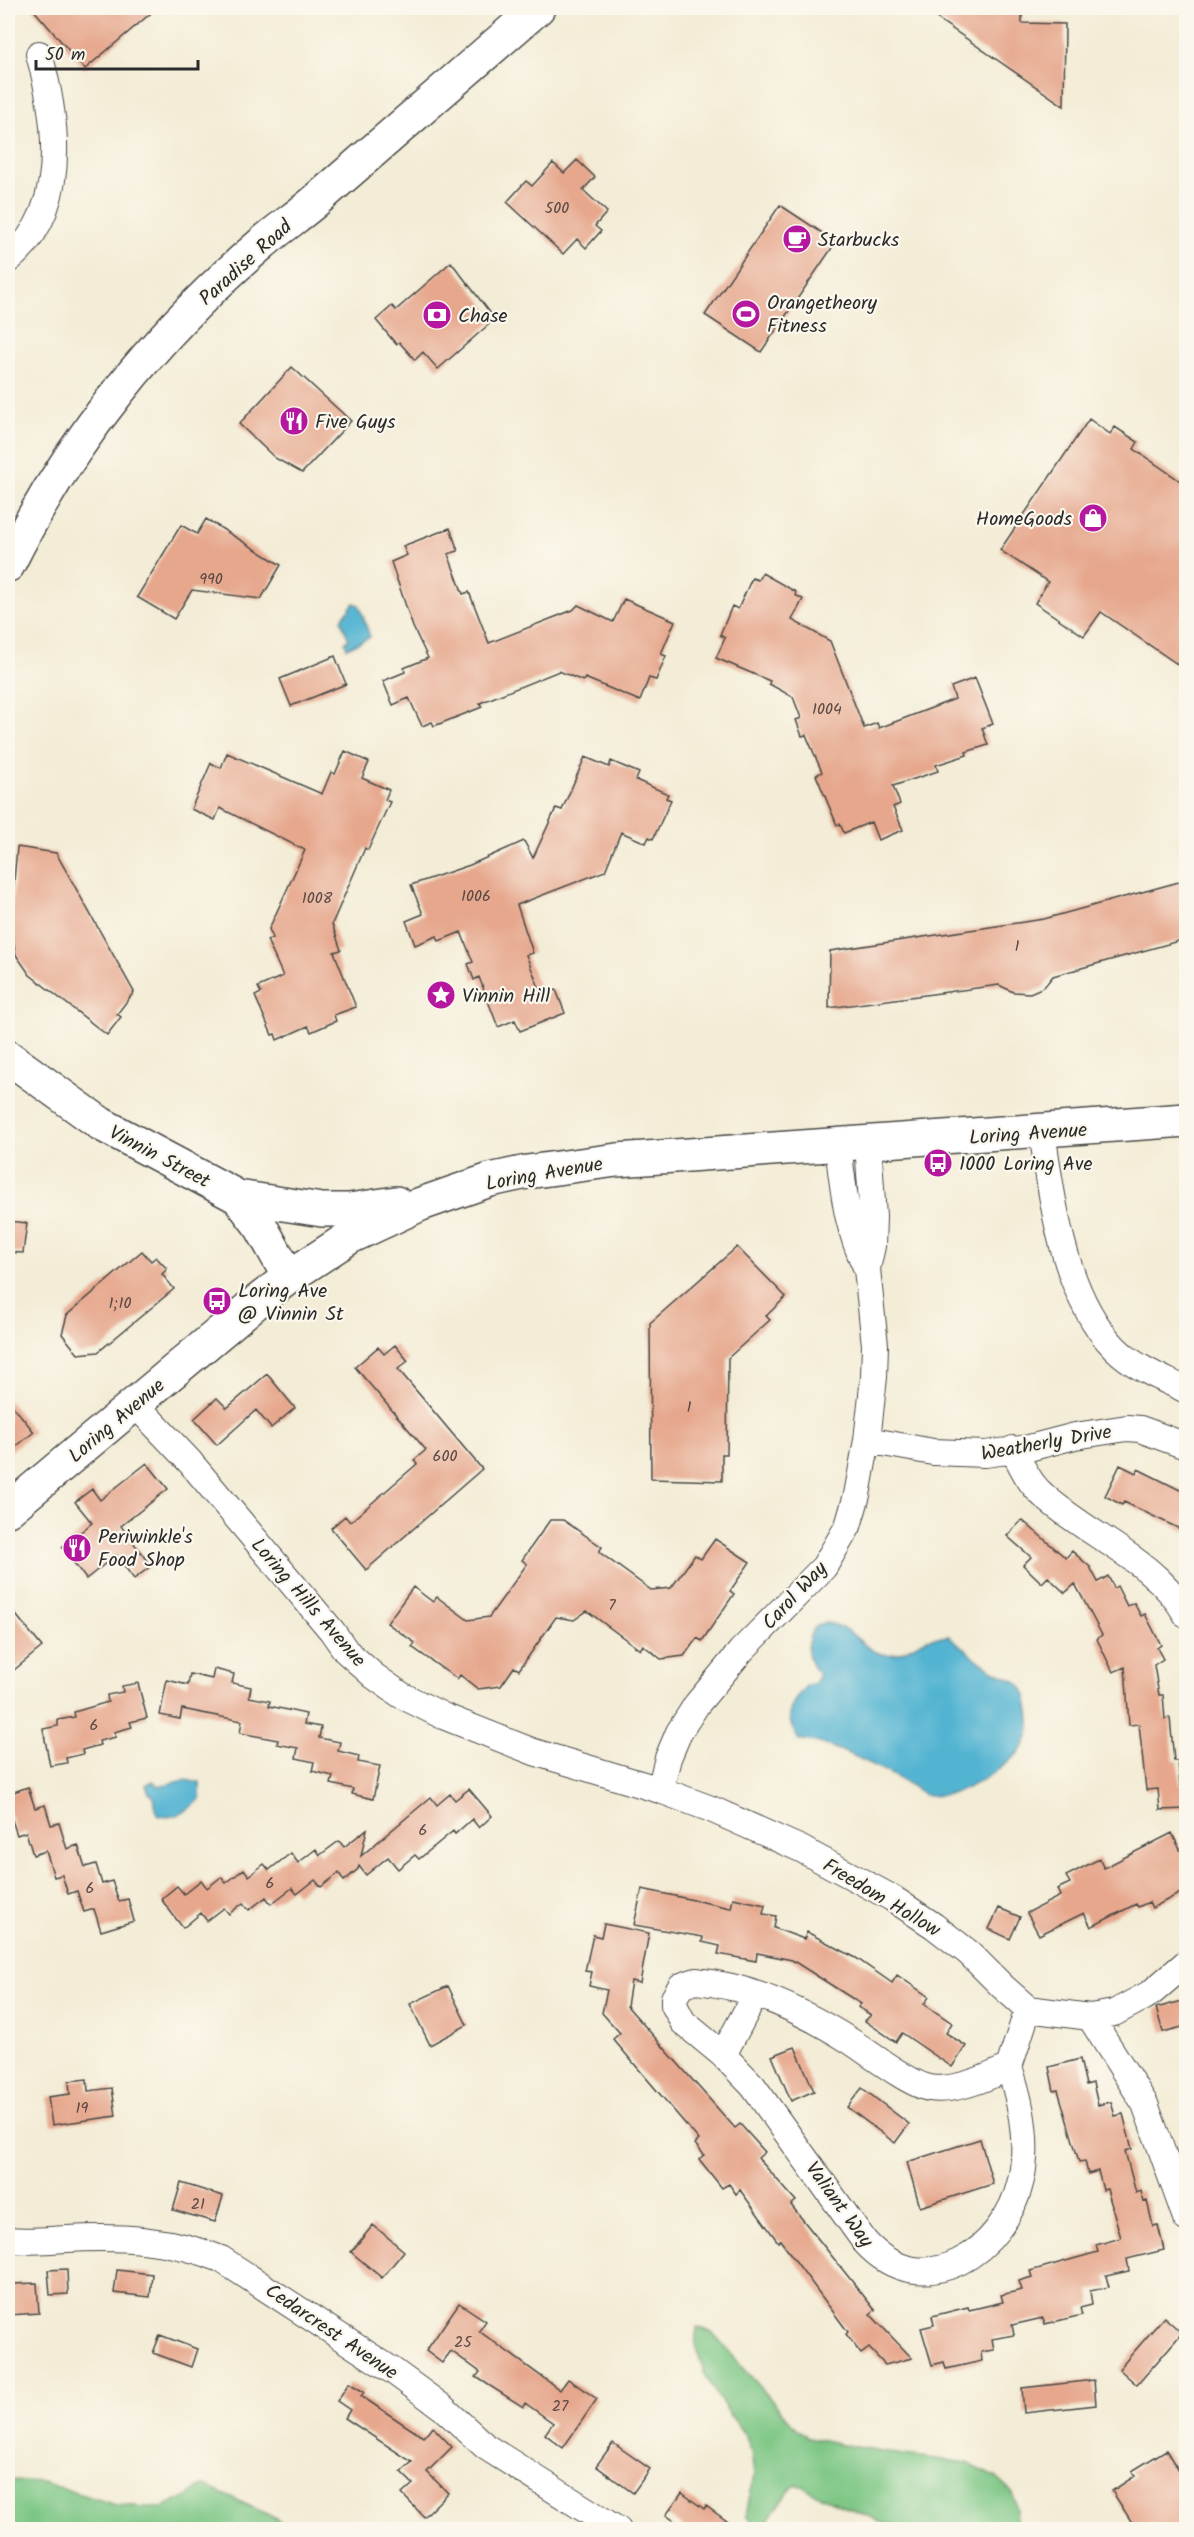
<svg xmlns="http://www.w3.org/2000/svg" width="1194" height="2537" font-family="Kalam,sans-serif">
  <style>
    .green { fill: #7bc684; stroke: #537858; stroke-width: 1.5 }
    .water { fill: #53b4d2; stroke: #3f707e; stroke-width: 1.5 }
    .building { fill: #e6a78d }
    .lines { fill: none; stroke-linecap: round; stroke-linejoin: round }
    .street-casing { stroke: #494845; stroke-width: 28 }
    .secondary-casing { stroke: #494845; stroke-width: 36 }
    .highway-casing { stroke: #494845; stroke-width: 36 }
    .street { stroke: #fff; stroke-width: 26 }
    .secondary { stroke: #fff; stroke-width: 33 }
    .highway { stroke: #fff; stroke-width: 33 }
    .labels { text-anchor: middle; stroke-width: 4.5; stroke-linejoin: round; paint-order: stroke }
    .number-label { font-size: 16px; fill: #5a4a44 }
    .poi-label { font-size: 20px; fill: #2b2b2b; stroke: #fbf7ec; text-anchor: start }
    .street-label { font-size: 20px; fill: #2b2b2b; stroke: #fbf7ec }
  </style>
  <rect width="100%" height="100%" fill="#fbf7ec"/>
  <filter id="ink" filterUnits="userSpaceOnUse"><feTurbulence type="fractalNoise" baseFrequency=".0167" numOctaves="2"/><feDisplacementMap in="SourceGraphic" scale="12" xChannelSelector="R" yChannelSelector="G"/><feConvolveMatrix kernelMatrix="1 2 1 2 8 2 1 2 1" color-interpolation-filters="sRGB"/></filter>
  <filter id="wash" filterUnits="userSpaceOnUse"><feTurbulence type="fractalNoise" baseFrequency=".008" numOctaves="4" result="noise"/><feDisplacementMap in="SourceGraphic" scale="24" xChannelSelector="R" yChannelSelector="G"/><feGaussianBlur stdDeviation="1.35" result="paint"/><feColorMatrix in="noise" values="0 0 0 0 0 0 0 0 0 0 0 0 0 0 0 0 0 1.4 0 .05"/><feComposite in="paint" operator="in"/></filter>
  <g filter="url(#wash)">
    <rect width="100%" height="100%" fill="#f3ecd6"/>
    <path class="green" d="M697,2327L712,2332L796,2428L808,2437L881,2452L967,2463L995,2477L1013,2494L1017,2509L1015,2529H915L882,2523L814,2493L804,2486L795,2485L790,2489L766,2524L756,2527L746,2516L754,2475L751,2451L746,2437L716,2394L705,2374L695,2345Z
      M8,2480L42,2482L116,2505L162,2508L185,2497L203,2485L265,2513L294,2529H8Z"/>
    <path class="water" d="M354,603L359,605L370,637L347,648L345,642L349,640L341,620Z
      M826,1623C854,1626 862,1650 882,1654C902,1658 914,1643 930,1638C936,1637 943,1637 949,1636C966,1649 981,1665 1001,1674C1009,1678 1019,1681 1023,1689C1027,1696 1028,1704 1029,1711C1035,1743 1017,1757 993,1773C970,1788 952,1798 925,1795C901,1778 826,1738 799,1740C783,1716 789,1705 807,1685L814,1684L819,1674C805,1661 804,1642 816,1625Z
      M185,1780L200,1783V1799C189,1810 173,1821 157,1815L154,1797L149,1793L146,1785L153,1781L158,1786Z"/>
    <g id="blocks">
      <path class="building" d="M32,8H157L85,69Z
        M922,8H1022V23L1065,24L1064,106Z
        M577,160L595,177L583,190L607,212L595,226L601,231L586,248L577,239L563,254L507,202L526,181L532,186L553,163L564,173Z
        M780,205L836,242L761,352L705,315Z
        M451,262L495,319L438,369L423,352L415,360L399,342L396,344L376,320L392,306L396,310Z
        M292,367L351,421L302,473L275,458L239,424Z
        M1089,419L1110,434L1115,427L1138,442L1134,449L1186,485V670L1101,612L1084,636L1035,603L1048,582L1000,550Z
        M206,519L281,565L261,599L192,590L174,619L137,597L181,525L197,534Z
        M450,528L458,551L448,554L463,594L469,592L489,643L573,610L578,605L613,622L624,599L675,621L661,654L666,656L656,680L649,678L640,701L585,678L583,681L559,671L480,703L482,707L434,726L432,722L422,726L409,698L393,705L383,681L405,672L404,668L428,658L413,627L391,562L407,555L403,546Z
        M762,573L796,592L795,595L803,599L792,620L830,641L864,728L877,723L879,728L955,699L951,687L975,678L993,724L982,728L988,745L966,752L967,755L936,765L938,771L893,786L900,804L893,807L903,830L878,840L871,822L844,833L840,824L837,825L816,775L822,772L806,735L802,736L796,720L801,718L793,697L769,684L770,681L716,658L725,638L720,635L732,606L738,609L752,578L758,580Z
        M335,656L346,684L291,706L280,679Z
        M345,751L369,762L362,778L389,790L385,800L390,802L368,850L365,848L332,924L341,950L334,952L356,1007L334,1015L336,1021L311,1032L308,1026L277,1040L275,1034L272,1035L255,996L261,993L258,987L283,976L267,940L273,938L269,929L305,850L220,808L215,820L191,809L211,763L221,768L227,753L322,794L331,772L335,774Z
        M585,757L609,767L611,761L639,773L636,780L668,794L666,798L671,800L653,839L649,837L646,843L621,832L605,871L517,905L533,953L526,955L542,995L556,990L565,1013L520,1031L515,1020L498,1027L479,977L474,980L468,964L473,962L461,932L439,941L437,936L415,945L406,921L423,914L411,885L470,865L524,841L533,858L556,808L562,810Z
        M17,847L56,853L134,992L117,1014L121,1017L107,1035L30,975L16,955L10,926Z
        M1186,880V939L1053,976L1044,987L1030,993L1013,992L999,985L829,1008L830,951L1044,919Z
        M8,1221L27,1223L23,1253L8,1252Z
        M737,1247L786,1297L766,1316L770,1320L728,1358L727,1454H722V1481L651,1479L650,1323Z
        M142,1251L151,1261L156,1257L167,1269L162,1274L174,1289L98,1352L78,1354L62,1334L67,1315Z
        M395,1345L408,1361L398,1369L482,1469L366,1570L331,1528L345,1516L350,1522L417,1464L414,1460L426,1450L355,1367L378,1347L384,1354Z
        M267,1374L295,1408L271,1428L256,1410L217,1445L194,1419L217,1398L227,1408Z
        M8,1400L34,1432L8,1453Z
        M147,1463L168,1489L121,1526L151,1566L134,1579L116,1555L86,1579L62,1547L92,1523L75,1502L92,1489L100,1500Z
        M1120,1465L1136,1473L1138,1469L1186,1493V1532L1124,1502L1122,1505L1105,1496Z
        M550,1520H563L602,1547L599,1552L651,1590L671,1588L695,1555L701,1559L715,1539L750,1562L730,1591L734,1594L702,1641L697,1638L684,1656L661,1659L643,1645L640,1650L587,1611L574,1620L556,1617L519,1670L514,1667L501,1686L478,1689L460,1675L457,1679L412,1647L415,1643L387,1623L413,1587L433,1602L437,1597L468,1620L489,1617L527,1564L522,1560Z
        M1022,1520L1066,1558L1072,1551L1090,1567L1098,1582L1108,1576L1114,1588L1117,1586L1127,1606L1134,1603L1141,1616L1145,1614L1161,1645L1157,1648L1163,1659L1154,1665L1159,1695H1163L1165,1719L1170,1718L1174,1761H1178L1180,1785L1186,1784V1809L1160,1810L1158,1789L1146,1790L1139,1724L1129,1725L1125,1667L1113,1672L1097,1639L1102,1635L1075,1584L1065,1593L1048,1577L1042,1583L1023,1565L1031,1557L1007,1536Z
        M8,1605L42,1647L8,1675Z
        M214,1669L234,1674L232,1683L251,1687L249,1697L270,1701L269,1706L306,1714L304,1724L321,1727L319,1738L340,1742L338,1751L359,1756L358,1762L380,1766L373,1799L352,1794L353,1789L331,1784L333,1776L312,1771L314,1762L296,1758L298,1748L277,1744L278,1740L240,1733L242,1721L182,1709L180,1719L160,1715L167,1680L188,1685L190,1674L212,1679Z
        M138,1683L147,1718L130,1722L132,1727L114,1732L116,1737L99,1741L100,1745L82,1750L83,1754L66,1758L67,1763L50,1766L43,1729L58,1726V1720L75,1717L74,1712L108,1702L107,1695L123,1692L122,1686Z
        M28,1787L35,1808L45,1805L51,1825L59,1823L67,1849L78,1845L85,1867L96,1864L102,1884L112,1881L119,1901L128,1899L134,1921L101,1931L94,1909L84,1912L77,1891L68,1894L62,1875L54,1877L46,1851L33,1855L26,1832L17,1835L8,1808V1794Z
        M469,1789L492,1816L479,1828L472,1819L455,1834L453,1831L419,1859L415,1855L398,1869L388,1857L366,1875L359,1866L358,1869L344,1881L339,1873L321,1887L315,1880L297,1894L292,1888L271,1904L266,1897L249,1910L243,1903L229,1914L224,1908L207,1921L201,1913L183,1928L161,1899L177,1886L184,1894L201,1880L207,1888L221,1877L226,1883L244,1869L249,1876L264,1864L269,1870L291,1853L298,1863L316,1849L320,1855L339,1841L344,1847L367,1829L361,1856L431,1797L437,1805L450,1794L455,1800Z
        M1172,1833L1186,1862V1890L1152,1908L1149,1902L1138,1907L1136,1904L1091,1927L1084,1913L1039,1935L1027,1913L1060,1896L1057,1889L1070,1883L1066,1876L1099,1859L1104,1868Z
        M642,1889L731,1908L733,1898L765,1905L763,1914L776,1916L774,1928L804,1939L807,1932L856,1958L892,1983L897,1975L929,1997L924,2004L952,2023L946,2033L966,2046L952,2067L902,2033L896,2042L865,2021L871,2015L858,2007L861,2004L792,1960L757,1953L756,1961L718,1954L720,1946L702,1942L703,1937L634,1925Z
        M999,1908L1020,1917L1010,1939L989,1929Z
        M604,1924L649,1933L640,1983L631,1981L627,2006L735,2128L740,2124L765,2152L758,2158L796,2201L791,2205L875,2310L870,2314L912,2358L885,2365L869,2348L861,2354L846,2334L848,2332L780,2240L778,2242L740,2190L736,2194L729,2184L722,2188L699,2159L704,2155L695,2144L699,2140L613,2039L620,2033L602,2013L607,1990L589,1986L592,1972L585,1971L593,1935L601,1937Z
        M448,1986L467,2025L430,2045L410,2004Z
        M1186,2000V2026L1163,2032L1156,2008Z
        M795,2047L814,2091L791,2101L772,2056Z
        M1080,2059L1086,2085L1093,2083L1098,2105L1111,2102L1115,2116L1123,2114L1132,2149L1125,2151L1136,2193L1141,2191L1144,2202L1147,2201L1153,2226L1158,2225L1164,2250L1127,2259L1129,2271L1106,2276L1109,2287L1090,2291L1092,2305L1080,2308L1082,2315L1045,2324L1043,2318L1012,2325L1014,2335L992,2339L994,2350L981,2352L982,2361L946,2369L944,2362L932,2365L921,2328L934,2325L932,2316L968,2307L969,2310L1003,2302L1001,2295L1022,2290L1019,2281L1032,2277L1030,2271L1098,2252L1096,2245L1121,2238L1107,2189L1103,2190L1098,2171L1088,2174L1085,2161L1079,2162L1058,2090L1054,2091L1049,2067Z
        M87,2079L88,2091L112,2088L116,2116L52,2125L48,2097L70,2094L69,2081Z
        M862,2088L909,2124L895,2143L847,2107Z
        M980,2139L993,2184L920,2207L907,2162Z
        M181,2183L223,2196L215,2222L173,2210Z
        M373,2225L404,2251L382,2278L351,2252Z
        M67,2269L68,2294L50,2295L48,2270Z
        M117,2270L152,2274L150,2297L114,2293Z
        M37,2283L39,2313L8,2315V2290H13V2284Z
        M459,2303L486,2321L479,2331L560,2390L568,2379L597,2399L563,2448L545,2434L553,2423L525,2403L523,2407L476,2377L480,2372L451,2351L442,2363L426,2351Z
        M1164,2317L1182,2333L1137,2385L1119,2369Z
        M160,2335L197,2349L191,2367L153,2353Z
        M1094,2380L1096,2405L1024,2413L1022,2388Z
        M349,2383L364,2392L361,2396L423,2437L433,2427L452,2447L427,2472L448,2493L424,2517L402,2494L413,2484L401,2472L412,2462L345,2418L350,2410L337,2401Z
        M613,2443L650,2469L633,2493L596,2466Z
        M1166,2450L1186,2483V2529H1157L1153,2523L1143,2529H1136L1112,2491L1135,2476L1132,2471Z
        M682,2493L704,2509L706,2506L738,2529H686L666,2515Z"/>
    </g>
  </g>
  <g filter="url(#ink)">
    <use href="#blocks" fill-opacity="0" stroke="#494845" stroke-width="1.5"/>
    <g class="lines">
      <g class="street-casing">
        <path id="street" d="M8,260C70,211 58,122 39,54
          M1042,1132C1053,1202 1063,1295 1115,1348C1135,1368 1162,1378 1186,1390
          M838,1146C844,1193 846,1226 867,1269
          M135,1404L190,1462L332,1631L346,1651L374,1676L401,1695L443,1716L534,1752L660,1790L711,1809L801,1849L892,1898L934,1926L969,1953L1002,1986L1028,2009L1090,2017L1114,2013L1151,1993L1186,1963
          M867,1440L933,1452L985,1454L1029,1448L1075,1436L1127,1428L1140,1429L1186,1446
          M1013,1449C1021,1465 1029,1483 1043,1495C1089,1537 1154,1559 1186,1614
          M660,1790L668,1758L679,1732L697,1704L741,1651L824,1567L848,1526L857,1495L867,1440L874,1377L875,1345L867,1269L872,1246L873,1217L868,1144
          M696,1981C752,1986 805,2012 852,2042C869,2053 912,2086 930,2088C954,2092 989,2077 1009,2067C1021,2102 1029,2144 1021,2180C1005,2252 923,2306 865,2242L753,2086L723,2055L683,2022L674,2005V1998L681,1986Z
          M1090,2017L1145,2104L1186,2218
          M723,2055L755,1995
          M1009,2067L1028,2009
          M8,2240C28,2242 47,2240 67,2239C120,2236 172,2239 221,2259L393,2371L442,2407L486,2447L618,2530"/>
      </g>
      <g class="secondary-casing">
        <path id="secondary" d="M8,1057L101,1124L238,1197L261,1227L289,1277
          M238,1197L322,1210H349L396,1203
          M8,1510L254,1304L289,1277L350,1237L421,1204L490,1180L527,1172L617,1160L1186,1120"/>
      </g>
      <g class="highway-casing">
        <path id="highway" d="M8,565C68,443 156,334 259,246C278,229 300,215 319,198C392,134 466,71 538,8"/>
      </g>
      <use href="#street" class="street"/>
      <use href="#secondary" class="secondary"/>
      <use href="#highway" class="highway"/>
    </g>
  </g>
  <defs>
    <g id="cafe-disc" transform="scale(1.5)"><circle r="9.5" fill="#b5179e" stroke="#fbf7ec"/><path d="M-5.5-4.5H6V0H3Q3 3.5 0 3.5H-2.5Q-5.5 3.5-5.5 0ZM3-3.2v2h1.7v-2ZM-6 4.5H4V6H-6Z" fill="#fff"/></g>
    <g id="stadium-disc" transform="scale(1.5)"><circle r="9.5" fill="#b5179e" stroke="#fbf7ec"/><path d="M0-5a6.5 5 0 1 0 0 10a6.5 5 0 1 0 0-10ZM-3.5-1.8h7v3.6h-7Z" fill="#fff"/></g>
    <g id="bank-disc" transform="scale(1.5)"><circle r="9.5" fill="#b5179e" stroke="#fbf7ec"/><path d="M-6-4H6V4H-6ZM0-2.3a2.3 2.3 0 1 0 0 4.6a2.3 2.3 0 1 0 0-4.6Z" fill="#fff"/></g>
    <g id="restaurant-disc" transform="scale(1.5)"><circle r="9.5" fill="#b5179e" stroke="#fbf7ec"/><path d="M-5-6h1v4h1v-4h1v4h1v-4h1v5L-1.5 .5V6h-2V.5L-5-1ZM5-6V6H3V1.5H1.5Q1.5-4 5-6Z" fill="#fff"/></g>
    <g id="shop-disc" transform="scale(1.5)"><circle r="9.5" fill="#b5179e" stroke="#fbf7ec"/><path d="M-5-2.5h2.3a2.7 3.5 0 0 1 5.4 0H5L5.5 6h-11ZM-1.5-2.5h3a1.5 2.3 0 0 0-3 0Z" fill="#fff"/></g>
    <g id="sight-disc" transform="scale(1.5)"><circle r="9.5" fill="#b5179e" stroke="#fbf7ec"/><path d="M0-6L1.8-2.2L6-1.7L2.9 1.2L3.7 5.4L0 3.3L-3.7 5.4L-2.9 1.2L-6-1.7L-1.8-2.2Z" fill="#fff"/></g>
    <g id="bus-disc" transform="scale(1.5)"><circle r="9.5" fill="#b5179e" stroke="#fbf7ec"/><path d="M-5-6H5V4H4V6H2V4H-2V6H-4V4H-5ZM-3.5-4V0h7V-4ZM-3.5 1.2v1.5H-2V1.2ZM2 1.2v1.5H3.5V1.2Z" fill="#fff"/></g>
  </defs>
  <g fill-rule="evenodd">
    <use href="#cafe-disc" x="797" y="239"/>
    <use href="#stadium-disc" x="746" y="314"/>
    <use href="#bank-disc" x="437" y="315"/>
    <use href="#restaurant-disc" x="294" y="421"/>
    <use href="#shop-disc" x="1093" y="518"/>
    <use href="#sight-disc" x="441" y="995"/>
    <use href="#bus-disc" x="938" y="1163"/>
    <use href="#bus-disc" x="217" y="1301"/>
    <use href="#restaurant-disc" x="77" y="1548"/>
  </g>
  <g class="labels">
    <g class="number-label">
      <text x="557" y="213">500</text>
      <text x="211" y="584">990</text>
      <text x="827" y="714">1004</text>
      <text x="476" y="901">1006</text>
      <text x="317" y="903">1008</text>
      <text x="1017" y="951">1</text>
      <text x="120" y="1308">1;10</text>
      <text x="689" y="1412">1</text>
      <text x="445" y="1461">600</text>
      <text x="612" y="1610">7</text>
      <text x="94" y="1730">6</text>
      <text x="423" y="1835">6</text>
      <text x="270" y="1888">6</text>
      <text x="90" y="1893">6</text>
      <text x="82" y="2113">19</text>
      <text x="198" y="2209">21</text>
      <text x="463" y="2347">25</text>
      <text x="560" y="2411">27</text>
    </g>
    <g class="poi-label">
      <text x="818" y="246">Starbucks</text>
      <text x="767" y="309">Orangetheory<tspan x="767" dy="23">Fitness</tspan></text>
      <text x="458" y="322">Chase</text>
      <text x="315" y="428">Five Guys</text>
      <text x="1072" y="525" text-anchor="end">HomeGoods</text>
      <text x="462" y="1002">Vinnin Hill</text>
      <text x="959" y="1170">1000 Loring Ave</text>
      <text x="238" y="1297">Loring Ave<tspan x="238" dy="23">@ Vinnin St</tspan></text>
      <text x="98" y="1543">Periwinkle's<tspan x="98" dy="23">Food Shop</tspan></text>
    </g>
    <g class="street-label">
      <text transform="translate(245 262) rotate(-42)" y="7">Paradise Road</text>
      <text transform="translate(1028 1133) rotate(-4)" y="7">Loring Avenue</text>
      <text transform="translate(160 1156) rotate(28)" y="7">Vinnin Street</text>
      <text transform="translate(544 1173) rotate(-10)" y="7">Loring Avenue</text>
      <text transform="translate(116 1420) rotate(-40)" y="7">Loring Avenue</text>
      <text transform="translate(1046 1442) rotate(-10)" y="7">Weatherly Drive</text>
      <text transform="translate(794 1595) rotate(-47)" y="7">Carol Way</text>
      <text transform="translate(309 1602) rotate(49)" y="7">Loring Hills Avenue</text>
      <text transform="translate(882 1897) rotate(31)" y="7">Freedom Hollow</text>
      <text transform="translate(840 2204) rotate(54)" y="7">Valiant Way</text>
      <text transform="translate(332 2331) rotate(34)" y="7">Cedarcrest Avenue</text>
    </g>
  </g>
  <rect width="1194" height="2537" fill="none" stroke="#fbf7ec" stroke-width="30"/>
  <path d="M36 60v9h162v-9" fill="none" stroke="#2b2b2b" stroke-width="3"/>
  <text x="45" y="60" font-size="18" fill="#2b2b2b" stroke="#fbf7ec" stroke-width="4.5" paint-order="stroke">50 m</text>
</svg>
